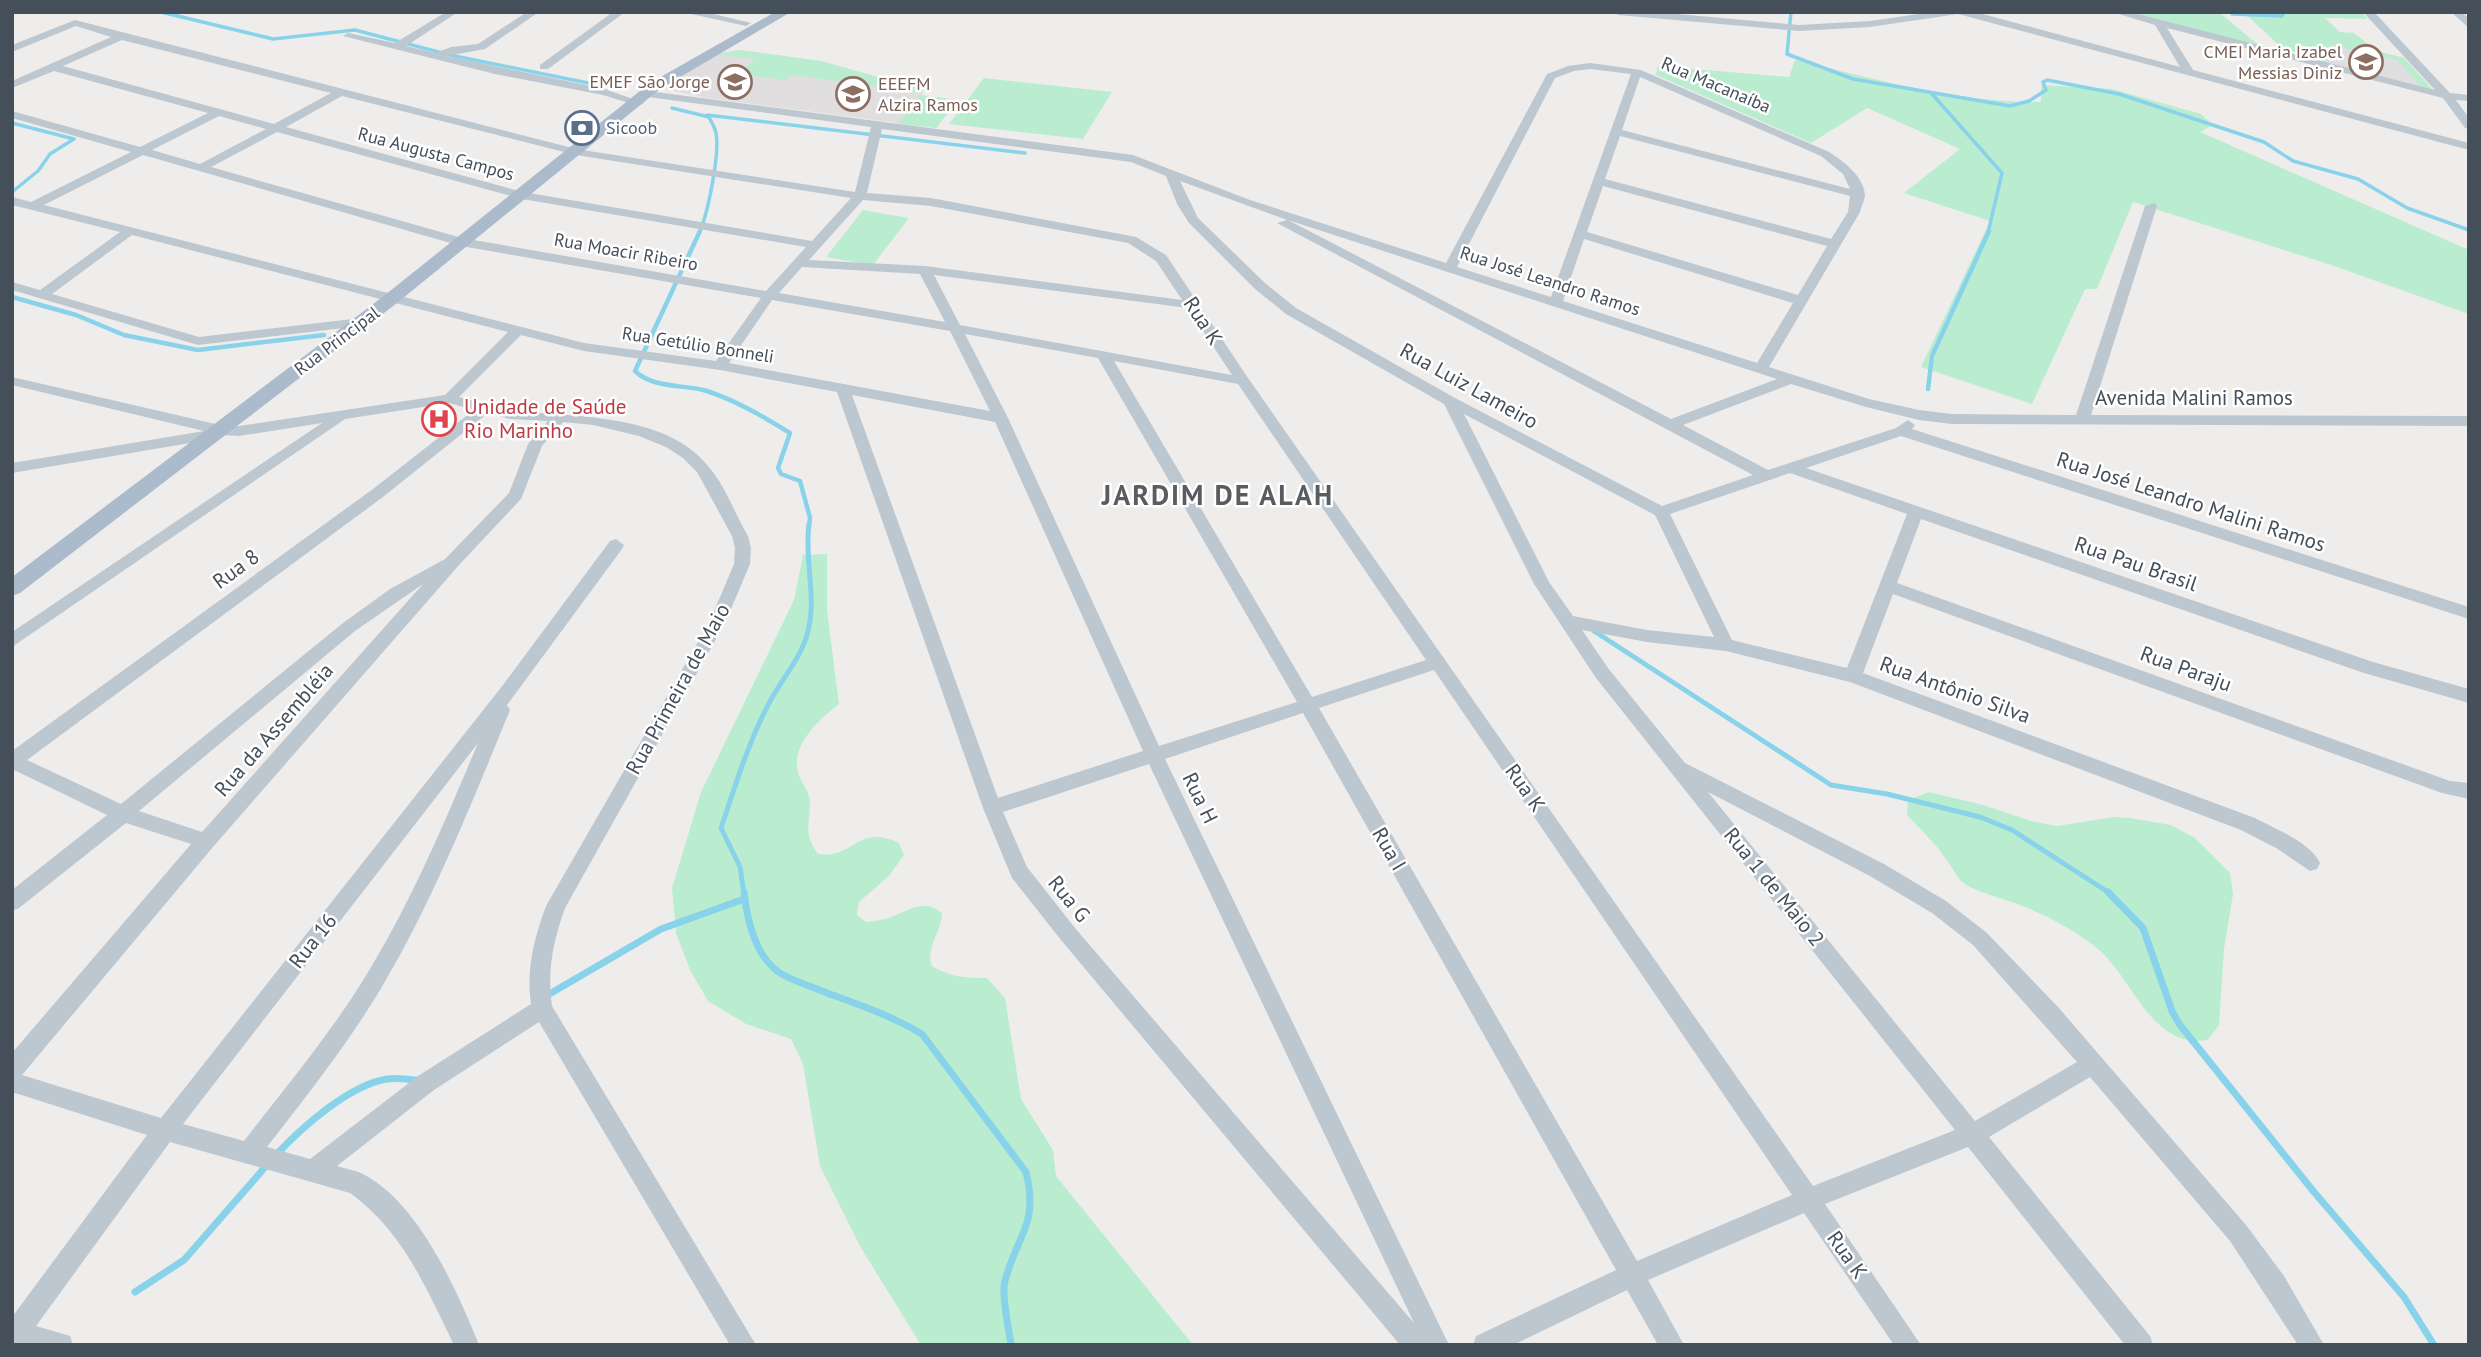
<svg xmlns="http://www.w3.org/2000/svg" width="2481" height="1357" font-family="'PT Sans',sans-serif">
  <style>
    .education { fill: #e0dedf }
    .green { fill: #baedcf }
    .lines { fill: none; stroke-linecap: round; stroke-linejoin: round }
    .stream-far3 { stroke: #88d3ea; stroke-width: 3.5 }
    .stream-far2 { stroke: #88d3ea; stroke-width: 4.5 }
    .stream-far1 { stroke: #88d3ea; stroke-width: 5 }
    .stream { stroke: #88d3ea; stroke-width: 7 }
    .minor { fill: #bdc7cf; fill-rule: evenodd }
    .major { fill: #acbbcc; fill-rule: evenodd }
    .labels { text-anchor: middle; stroke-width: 5; stroke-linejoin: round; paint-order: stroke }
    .far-education-label { font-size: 18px; fill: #785e54; stroke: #fff; text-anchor: end }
    .far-street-label { font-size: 18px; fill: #454f5a; stroke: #fff }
    .far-service-label { font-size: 18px; fill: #4e5e75; stroke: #fff; text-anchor: start }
    .street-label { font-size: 21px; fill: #454f5a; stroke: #fff }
    .health-label { font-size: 21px; fill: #be3a42; stroke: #fff; text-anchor: start }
    .district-label { font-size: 28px; font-weight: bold; letter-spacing: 2px; fill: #595d61; stroke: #fff }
  </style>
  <rect width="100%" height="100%" fill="#efedec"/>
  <path class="education" d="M2312,34L2404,58L2433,90L2315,60Z
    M739,50L821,61L924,90L921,95L958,100L936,128L707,98L664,89L716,54Z"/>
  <path class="green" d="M2122,12H2219L2262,48Z
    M2243,12H2361L2367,19L2325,18L2340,32L2354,33L2377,51L2404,58L2433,90L2421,87L2397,60L2330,45L2320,57L2326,60V63L2282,48Z
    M739,50L821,61L924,90L922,93L791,75L785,80L739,74L755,59L716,54Z
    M1795,60C1876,79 1958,103 2041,102V85L2112,89L2201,114L2213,125L2200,132L2469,250V314L2331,265L2133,202L2097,289H2085L2032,404L1921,367L1990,221L1904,193L1960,149L1867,108L1811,143L1656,75L1658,66L1789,77Z
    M984,78L1112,92L1083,139L949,124Z
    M920,95L958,100L936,128L898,124Z
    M863,210L909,218L873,265L826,257Z
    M827,554V610L839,704C820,719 791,744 798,772C800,782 810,791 810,802C810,826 803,834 818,854C854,859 858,823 899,843L904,855L889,876L859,902L857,915L866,922C873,921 882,920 889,918C909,911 923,898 942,913C942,932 925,947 932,966C950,977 966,978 987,978L1005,998L1021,1099L1053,1150L1056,1176L1193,1345H921L861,1248L820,1166L803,1064L791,1039L746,1024L708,1001L690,970L676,933L672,888L701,792L794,600L803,555Z
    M1929,792L1983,805L2031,821L2057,826L2114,817L2130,818L2171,825L2195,838L2230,873L2233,894L2224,949L2219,1025L2208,1040C2151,1049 2134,980 2099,950C2077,931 2048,916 2020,905C2005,899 1972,891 1961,881C1955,875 1952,866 1946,859C1935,843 1920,829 1907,815L1908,800Z"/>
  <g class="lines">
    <path class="stream-far3" d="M161,12L273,39L355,30L450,55L593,84
      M1791,12L1787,54L1853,79L2010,106L2029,101L2046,90L2043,82L2047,80L2119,94L2264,142L2293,161L2358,179L2407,208L2469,230
      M2232,14L2282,16L2284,12
      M1932,94L2002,173L1988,233
      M672,108L709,117C711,122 715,127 716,133C720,153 708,214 699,233
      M707,115L1025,153
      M12,123L74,139L50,154L38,171L12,192"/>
    <path class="stream-far2" d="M700,231L635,371C654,389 683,384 707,391C737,401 764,417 790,433L778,468L781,474L800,481L810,518L809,526
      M12,297L76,315L124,335L198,350L324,335
      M1928,389L1932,356L1989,231"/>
    <path class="stream-far1" d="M1594,631L1831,785L1887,794L1980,817L2012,830L2111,894
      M744,894L740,867L721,828C735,787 747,746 767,707C779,682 802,658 808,631C817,596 804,560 809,524"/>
    <path class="stream" d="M744,892C747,919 754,953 777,971C791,981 811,986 827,993C860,1005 892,1016 922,1034L1026,1172C1039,1226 1017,1234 1005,1281C1001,1295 1009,1329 1011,1345
      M2108,892L2143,928L2172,1011L2180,1025L2314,1192L2404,1297L2434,1345
      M546,996L661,929L744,899
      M276,1155C301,1128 349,1085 387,1079C397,1077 408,1080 419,1080
      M135,1292L184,1260L267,1165"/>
    <path class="minor" d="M446,12H458L406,46L435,53L451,47L478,44L527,12H539L485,49L447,56L605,89L644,103L638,106L603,95L495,74L343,36L348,33L395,43Z
      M613,12H625L548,69H540V65Z
      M682,12H705L751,23L746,26Z
      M1613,12H1655L1799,25L1870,21L1932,12H1975L2180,67L2155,25L2112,12H2130L2435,90L2363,12H2374L2450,93L2469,95V101L2456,100L2469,118V129L2465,128L2443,98L2167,28L2193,70L2469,143V150L1958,14L1870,27L1799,31L1618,15Z
      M2451,12H2462L2469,19V28Z
      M75,20L576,149L855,192L871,127L648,97L642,94L648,91L1133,155L1250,200L1446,263L1547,74L1568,66L1590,63L1641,70L1829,152C1843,161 1865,177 1865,196C1865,198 1861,208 1860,212L1769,367L1869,399L1919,410L1952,414L2076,415L2145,206L2155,203L2157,206L2091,415L2469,416V426L1952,424L1919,420L1866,407L1791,384L1683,425L1768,470L1896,428L1908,420L1915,425L1912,429L2469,607V619L1901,436L1806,468L2373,662L2469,689V703L2364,673L1921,519L1897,583L2450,781L2469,783V799L2442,793L1893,594L1863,673L2255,818C2275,829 2309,841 2320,863L2317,869L2310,871L2276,848L2241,830L1850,682L1726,651L1647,642L1582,630L1608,668L1685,763L1884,864L1946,901L1987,933L2058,1007L2246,1225L2284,1276L2324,1345H2298L2230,1241L2090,1077L1989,1137L2150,1336L2153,1345H2125L1968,1147L1825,1204L1921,1345H1894L1804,1213L1648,1280L1684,1345H1658L1627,1290L1513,1345H1473L1476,1336L1616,1270L1303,713L1165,759L1449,1345H1400L1061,940L1012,878L983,808L837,392L720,370L584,351L521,335L459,397C476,401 494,407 512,410C572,418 665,412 708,466C725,485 735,514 748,536L751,548L750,564L725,623L565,908C553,942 547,970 552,1006L756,1345H730L539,1022L434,1090L337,1166C346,1169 355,1170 363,1174C418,1202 457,1290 479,1345H454C426,1288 403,1231 350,1193L170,1142L36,1326L70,1336L73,1345H12V1317L147,1135L12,1092V1053L191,844L126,823L19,908L12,911V890L107,815L12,769V751L373,489L474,410L449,403L345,419L12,647V632L322,423L239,436L221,435L214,439L12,473V463L204,431L12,385V377L220,425L239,426L445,395L508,332L132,235L52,294L199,337L361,318L368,322L361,326L198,345L12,290V282L40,290L120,232L12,205V197L31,202L131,152L12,118V111L140,147L208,113L54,71L12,88V81L111,37L76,26L12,52V45ZM122,40L331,93L274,124L63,66ZM1590,69L1631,74L1551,297L1457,267L1555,78L1574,71ZM1640,77L1821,156L1843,174L1850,189L1622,130ZM342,96L576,155L851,198L812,241L523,192L286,127ZM219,116L266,129L200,164L152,150ZM882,129L1131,162L1166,176L1177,204L1189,223L1255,289L1286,314L1444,404L1534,584L1596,678L1955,1130L1813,1186L1248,378L1166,255L1136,237L931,198L867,193ZM277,132L522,199L806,247L766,291L462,238L211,167ZM1620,136L1850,196L1848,212L1831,239L1605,179ZM143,155L461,246L761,298L716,361L584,343L44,205ZM1180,181L1287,220L1277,223L1753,475L1662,506L1455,398L1296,308L1265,283L1198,218ZM1603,186L1827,246L1798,295L1587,232ZM863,200L931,206L1128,243L1156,261L1182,300L925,266L809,260ZM1288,220L1777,379L1671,419ZM1584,239L1793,303L1757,363L1563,301ZM802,267L920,274L945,322L779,293ZM934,275L1188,308L1232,375L960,325ZM772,300L950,331L990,411L729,363ZM965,334L1098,358L1297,702L1159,746L1008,418ZM1114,361L1238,384L1426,660L1312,697ZM852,395L995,422L1143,751L998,798ZM488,413L510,419L548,421L528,444L509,493L445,559L390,589L343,623L121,804L27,760L383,497ZM1464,414L1655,515L1714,637L1647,630L1573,616L1549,582ZM563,422L593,425L639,436L666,447L683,458L697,472L732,536L735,548L734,564L709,623L546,906C534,939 526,968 531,1004L418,1076L310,1159L267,1147C305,1098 344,1049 377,995C431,906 470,807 510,710L507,705L622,549L624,545L616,539L610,541L503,685L161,1118L22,1075L213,847L459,565L521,499L542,446ZM1790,473L1907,514L1847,668L1732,640L1670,514ZM423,584L202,832L139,811L355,631ZM1434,670L1792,1195L1637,1261L1319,708ZM478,743C444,824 409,907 362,982C327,1038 284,1089 244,1141L183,1124ZM1149,764L1414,1323L1075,928L1027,867L1003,812ZM1708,792L1870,876L1932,913L1973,945L2077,1062L1975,1121Z"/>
    <path class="major" d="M775,12H791L660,89L397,303L20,593L12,596V577L385,295L650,83Z"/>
  </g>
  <defs>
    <g id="school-ring" transform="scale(1.75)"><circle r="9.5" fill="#fff" stroke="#8d6e63" stroke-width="1.5"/><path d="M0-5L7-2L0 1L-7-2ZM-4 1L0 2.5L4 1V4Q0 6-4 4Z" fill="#8d6e63"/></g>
    <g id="bank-ring" transform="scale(1.75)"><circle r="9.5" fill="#fff" stroke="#5c6f8a" stroke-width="1.5"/><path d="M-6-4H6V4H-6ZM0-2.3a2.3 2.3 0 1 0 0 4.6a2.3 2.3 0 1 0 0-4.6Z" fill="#5c6f8a"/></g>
    <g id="hospital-ring" transform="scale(1.75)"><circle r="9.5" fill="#fff" stroke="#e0444e" stroke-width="1.5"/><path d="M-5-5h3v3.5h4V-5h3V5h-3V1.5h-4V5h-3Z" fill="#e0444e"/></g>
  </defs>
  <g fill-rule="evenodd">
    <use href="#school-ring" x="2366" y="62"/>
    <use href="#school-ring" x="735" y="82"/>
    <use href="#school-ring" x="853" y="94"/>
    <use href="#bank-ring" x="582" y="128"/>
    <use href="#hospital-ring" x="439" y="419"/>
  </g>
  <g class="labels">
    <g class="far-education-label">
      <text x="2342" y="58">CMEI Maria Izabel<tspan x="2342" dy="21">Messias Diniz</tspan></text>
      <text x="710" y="88">EMEF São Jorge</text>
      <text x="878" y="90" text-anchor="start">EEEFM<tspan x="878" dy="21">Alzira Ramos</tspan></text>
    </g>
    <g class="far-street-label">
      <text transform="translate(1716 85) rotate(23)" y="6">Rua Macanaíba</text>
      <text transform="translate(436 154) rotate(15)" y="6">Rua Augusta Campos</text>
      <text transform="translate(626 252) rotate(10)" y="6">Rua Moacir Ribeiro</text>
      <text transform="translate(1550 281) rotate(18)" y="6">Rua José Leandro Ramos</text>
      <text transform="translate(337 341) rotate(-37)" y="6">Rua Principal</text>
      <text transform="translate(698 345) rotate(9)" y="6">Rua Getúlio Bonneli</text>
    </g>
    <g class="far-service-label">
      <text x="606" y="134">Sicoob</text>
    </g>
    <g class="street-label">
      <text transform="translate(1203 321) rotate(57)" y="7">Rua K</text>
      <text transform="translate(1469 386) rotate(29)" y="7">Rua Luiz Lameiro</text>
      <text x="2194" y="405">Avenida Malini Ramos</text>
      <text transform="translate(2191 502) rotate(18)" y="7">Rua José Leandro Malini Ramos</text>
      <text transform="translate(2136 564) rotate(19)" y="7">Rua Pau Brasil</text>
      <text transform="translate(236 569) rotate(-36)" y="7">Rua 8</text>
      <text transform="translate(2186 669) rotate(20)" y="7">Rua Paraju</text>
      <text transform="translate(678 689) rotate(-61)" y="7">Rua Primeira de Maio</text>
      <text transform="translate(1955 690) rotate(20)" y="7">Rua Antônio Silva</text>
      <text transform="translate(274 730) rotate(-49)" y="7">Rua da Assembléia</text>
      <text transform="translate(1525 788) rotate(55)" y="7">Rua K</text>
      <text transform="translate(1200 798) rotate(64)" y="7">Rua H</text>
      <text transform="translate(1389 849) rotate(60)" y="7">Rua I</text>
      <text transform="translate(1774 887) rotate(51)" y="7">Rua 1 de Maio 2</text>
      <text transform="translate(1069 899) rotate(51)" y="7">Rua G</text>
      <text transform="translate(313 941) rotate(-52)" y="7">Rua 16</text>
      <text transform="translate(1847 1255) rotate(55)" y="7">Rua K</text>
    </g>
    <g class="health-label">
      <text x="464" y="414">Unidade de Saúde<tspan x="464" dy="24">Rio Marinho</tspan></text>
    </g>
    <g class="district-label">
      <text x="1218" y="505">JARDIM DE ALAH</text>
    </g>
  </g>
  <rect width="2481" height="1357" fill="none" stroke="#454f5a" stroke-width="28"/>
</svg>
